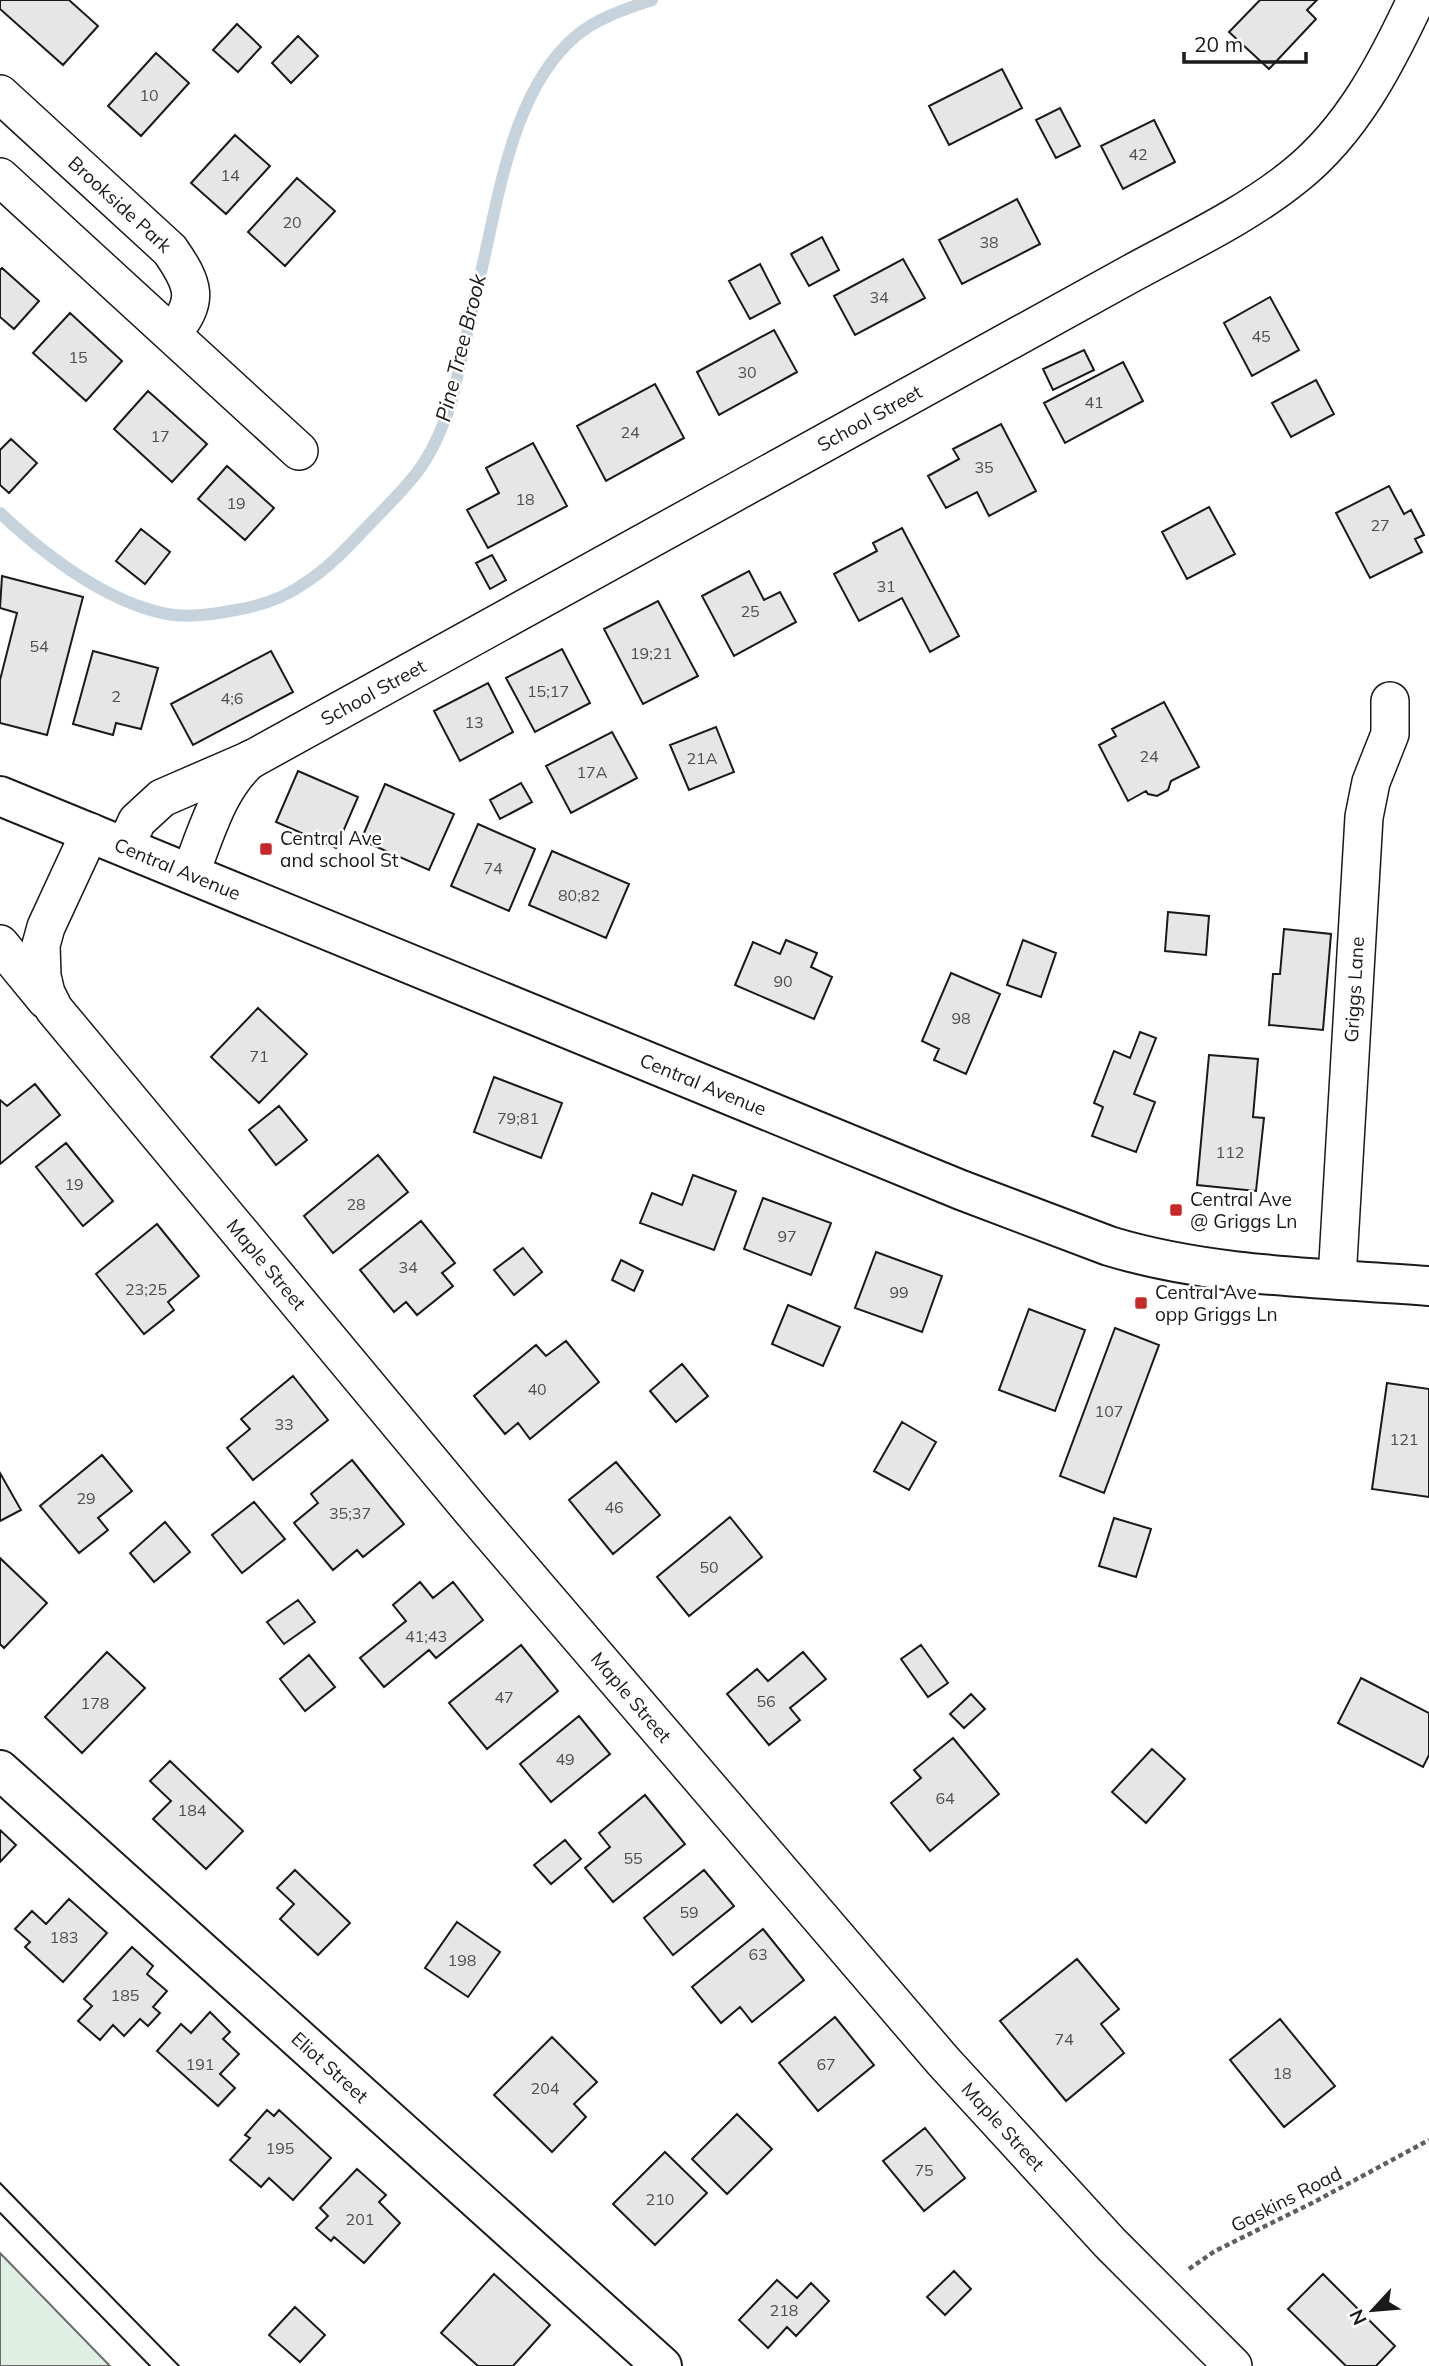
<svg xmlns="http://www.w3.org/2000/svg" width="1429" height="2366" font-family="Mulish,sans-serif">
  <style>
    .green { fill: #e0efe3; stroke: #6a6a6a; stroke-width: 2 }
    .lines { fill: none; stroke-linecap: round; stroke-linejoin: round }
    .stream { stroke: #c6d2dc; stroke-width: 12 }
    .building { fill: #e6e6e6; stroke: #1a1a1a; stroke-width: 2 }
    .street-casing { stroke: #1a1a1a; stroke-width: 40 }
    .secondary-casing { stroke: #1a1a1a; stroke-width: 42 }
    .path { stroke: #5f5f5f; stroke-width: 4.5; stroke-dasharray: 5 3.5; stroke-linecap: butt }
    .street { stroke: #fff; stroke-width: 37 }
    .secondary { stroke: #fff; stroke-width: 38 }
    .tram { stroke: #1a1a1a; stroke-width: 2 }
    .poi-dot { fill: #c62828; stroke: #fff; stroke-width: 2.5 }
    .labels { text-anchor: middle; stroke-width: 5; stroke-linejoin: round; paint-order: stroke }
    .number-label { font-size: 16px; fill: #4d4d4d }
    .street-label { font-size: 19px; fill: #1a1a1a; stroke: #fff }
    .poi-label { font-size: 19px; fill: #1a1a1a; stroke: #fff; text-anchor: start }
    .water-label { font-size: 21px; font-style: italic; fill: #1a1a1a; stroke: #fff }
  </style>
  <rect width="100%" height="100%" fill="#fff"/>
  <path class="green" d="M0,2253L110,2366H0Z"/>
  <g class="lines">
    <path class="stream" d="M0,513C45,555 105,602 167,614C189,618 214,614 236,610C259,606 286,597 305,583C327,569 346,549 364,530C381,512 400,494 415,475C432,454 442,428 451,404C462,355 473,307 484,259C500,187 516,86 576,36C597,18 626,9 652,0"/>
  </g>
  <path class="building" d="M0,0H69L98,26L63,65L0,9Z
    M1260,0H1317L1307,10L1316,19L1269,69L1229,32Z
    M237,24L261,47L238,72L213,50Z
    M298,36L318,56L291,83L272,63Z
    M156,53L189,83L141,136L108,106Z
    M1002,69L1022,108L949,145L929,106Z
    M1060,108L1080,146L1056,158L1036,120Z
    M1154,120L1175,162L1123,189L1101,146Z
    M235,135L270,166L226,214L191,183Z
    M297,178L335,211L285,266L248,232Z
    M1017,199L1040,244L962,284L939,240Z
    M822,237L839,270L809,286L791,254Z
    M903,259L925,298L855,335L834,296Z
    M760,264L780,303L750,319L729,281Z
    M2,268L39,301L14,329L0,317V270Z
    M1270,297L1299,350L1252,376L1224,323Z
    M70,313L122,361L86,401L33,353Z
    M774,330L797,372L719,415L697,372Z
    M1084,350L1094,370L1053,390L1043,369Z
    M1123,362L1143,401L1065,443L1044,403Z
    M1316,380L1334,414L1291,437L1272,403Z
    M655,384L684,438L606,481L577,426Z
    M148,391L207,444L172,482L114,429Z
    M1001,424L1036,491L989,516L977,492L946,508L928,476L959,459L953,449Z
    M11,439L37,463L9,493L0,485V450Z
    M533,443L567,506L488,548L467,510L499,493L486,468Z
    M227,466L274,508L245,540L198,499Z
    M1389,486L1404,514L1411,510L1424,535L1415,539L1422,552L1370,578L1336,513Z
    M1209,507L1235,554L1187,579L1162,532Z
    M902,528L959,636L930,652L902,598L859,621L834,574L877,551L873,543Z
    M141,529L170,552L145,584L116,561Z
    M492,555L506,580L490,589L476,563Z
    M749,571L764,600L780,592L796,622L734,656L702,596Z
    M2,576L83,597L47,735L0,723V680L17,613L0,608Z
    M658,601L698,676L643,704L604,629Z
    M562,649L590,703L535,732L506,678Z
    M93,651L158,668L141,729L116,723L113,735L73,724Z
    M271,651L293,692L193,745L171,704Z
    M488,683L513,732L460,761L434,711Z
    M1164,702L1199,767L1171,781L1168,790L1157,796L1148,794L1146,791L1128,801L1099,745L1116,736L1112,729Z
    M716,727L734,772L689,790L670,745Z
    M612,732L637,778L571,813L546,766Z
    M298,771L358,797L336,848L276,822Z
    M521,783L532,802L500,819L490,800Z
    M385,784L454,814L429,870L361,840Z
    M478,824L535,849L509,911L451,886Z
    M552,851L629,884L606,938L529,905Z
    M1168,912L1209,916L1206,955L1165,951Z
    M1284,929L1331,934L1323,1030L1269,1025L1273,974H1280Z
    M786,940L817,953L811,967L832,977L814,1019L735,985L753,942L780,954Z
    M1023,940L1056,953L1041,997L1007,985Z
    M951,973L1000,994L966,1074L934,1060L939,1049L922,1041Z
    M258,1008L307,1054L259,1103L211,1057Z
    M1140,1032L1156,1038L1134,1094L1155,1102L1136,1152L1092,1136L1103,1107L1094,1103L1114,1051L1130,1058Z
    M1209,1055L1258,1059L1253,1117L1264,1118L1256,1191L1197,1185Z
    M494,1077L562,1103L541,1158L474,1132Z
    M35,1084L60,1115L0,1164V1100L7,1106Z
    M279,1106L307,1140L276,1165L249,1130Z
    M66,1143L113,1201L83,1226L36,1167Z
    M378,1155L408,1192L333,1253L304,1216Z
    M693,1175L736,1191L714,1250L640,1223L652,1193L682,1205Z
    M763,1198L831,1223L811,1275L744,1249Z
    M421,1221L455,1263L442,1273L453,1286L417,1315L406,1302L394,1312L360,1270Z
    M157,1224L199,1276L168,1302L174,1310L144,1334L96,1274Z
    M523,1248L542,1272L514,1295L494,1270Z
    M876,1252L942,1276L922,1332L855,1308Z
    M621,1260L643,1271L634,1291L612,1280Z
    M788,1305L840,1327L823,1366L772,1344Z
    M1029,1309L1085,1330L1055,1411L999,1390Z
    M1115,1328L1159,1345L1104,1493L1060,1476Z
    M566,1341L599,1382L530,1439L518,1423L505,1434L474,1396L536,1345L546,1356Z
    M682,1364L708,1396L676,1422L650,1391Z
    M293,1376L328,1420L253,1480L227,1448L250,1429L241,1419Z
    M1387,1383L1429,1389V1497L1372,1489Z
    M902,1422L936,1442L909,1490L874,1471Z
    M102,1455L132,1491L98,1518L108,1530L79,1553L40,1506Z
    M352,1460L404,1524L363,1557L357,1550L333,1570L294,1523L318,1503L311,1494Z
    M616,1462L660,1515L613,1554L569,1500Z
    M0,1473L21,1510L0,1521Z
    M254,1502L285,1539L242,1573L212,1535Z
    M730,1517L762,1557L689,1616L657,1577Z
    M1114,1518L1151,1529L1136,1577L1099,1566Z
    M165,1522L190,1552L154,1582L130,1553Z
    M0,1558L47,1603L4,1648L0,1644Z
    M420,1582L433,1598L453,1582L483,1620L436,1658L429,1650L384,1687L360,1658L406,1621L393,1605Z
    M298,1600L315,1622L284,1644L267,1622Z
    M521,1645L558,1691L487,1749L449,1703Z
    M921,1645L948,1683L928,1697L901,1659Z
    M107,1652L145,1688L82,1753L45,1717Z
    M803,1652L826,1679L790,1708L800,1720L769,1745L727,1694L757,1669L768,1681Z
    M309,1655L335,1687L305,1711L280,1679Z
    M1361,1678L1429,1713V1755L1423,1767L1338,1723Z
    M971,1694L985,1709L964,1728L950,1714Z
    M579,1716L610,1754L551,1802L520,1764Z
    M953,1738L999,1794L930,1851L891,1803L921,1778L914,1770Z
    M1152,1749L1185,1779L1146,1823L1112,1792Z
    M170,1761L243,1831L206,1869L153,1819L171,1801L150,1781Z
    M645,1795L685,1844L613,1902L585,1868L610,1847L599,1833Z
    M0,1830L16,1845L0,1862Z
    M565,1840L581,1859L551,1884L534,1865Z
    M295,1870L350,1923L318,1955L280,1919L294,1904L277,1888Z
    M704,1870L734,1906L673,1955L644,1918Z
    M69,1899L107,1933L63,1982L25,1947L30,1942L15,1929L32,1911L46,1924Z
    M457,1922L500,1952L468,1997L425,1968Z
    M763,1929L804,1980L752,2022L740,2007L721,2023L692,1987Z
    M132,1947L153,1966L147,1974L167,1991L153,2007L160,2013L148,2026L140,2019L124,2036L113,2025L100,2040L78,2021L92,2006L84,1999Z
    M1077,1959L1119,2009L1101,2024L1124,2053L1066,2101L1000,2021Z
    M210,2012L230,2032L223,2039L239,2054L220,2074L235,2088L218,2106L157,2051L181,2024L191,2033Z
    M835,2017L874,2065L818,2111L779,2063Z
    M1280,2019L1335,2086L1284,2127L1230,2060Z
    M552,2037L597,2082L574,2104L586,2117L552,2152L494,2095Z
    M267,2110L274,2116L279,2110L331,2158L293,2200L269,2178L261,2187L230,2160L250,2138L245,2135Z
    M737,2114L772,2149L727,2194L692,2159Z
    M925,2128L965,2178L924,2211L883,2161Z
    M665,2152L707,2193L655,2245L613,2204Z
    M357,2169L386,2195L379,2202L400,2223L364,2263L334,2237L331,2241L316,2228L328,2216L320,2208Z
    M954,2271L971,2289L945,2315L927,2297Z
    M494,2274L550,2325L513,2366H478L441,2333Z
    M1323,2274L1395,2346L1376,2366H1346L1288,2309Z
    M777,2280L797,2298L811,2283L829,2301L796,2336L787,2327L768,2348L739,2320Z
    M295,2307L325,2335L300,2362L269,2335Z"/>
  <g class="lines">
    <g class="street-casing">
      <g id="street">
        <path id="s1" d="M0,94L170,250C193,283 201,301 172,333"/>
        <path d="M0,177L299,451"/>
        <path id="s2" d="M90,832L46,927L41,945L42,976L46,993L54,1009L471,1510L943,2061L1110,2243L1233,2366"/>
        <path id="s3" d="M125,847L137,821L162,798L252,759L1132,273C1187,243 1247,215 1296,175C1352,130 1386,64 1416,0"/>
        <path d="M190,874C206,834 218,787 251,759"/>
        <path d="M0,944L46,1000"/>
        <path id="s4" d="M1337,1279L1364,817L1371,782L1390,734V701"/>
      </g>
    </g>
    <g class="secondary-casing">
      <g id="secondary">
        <path id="s5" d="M0,796L961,1190L1109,1246C1211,1277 1323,1278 1429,1286"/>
        <path id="s6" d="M0,1770L662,2366"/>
      </g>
    </g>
    <path class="path" d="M1189,2269L1215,2251L1316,2201L1429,2140"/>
    <use href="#street" class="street"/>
    <use href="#secondary" class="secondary"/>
    <path class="tram" d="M0,2183L179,2366
      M0,2213L150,2366"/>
  </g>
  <g class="poi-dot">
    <rect x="259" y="842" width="14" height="14" rx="3.5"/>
    <rect x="1169" y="1203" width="14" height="14" rx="3.5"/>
    <rect x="1134" y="1296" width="14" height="14" rx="3.5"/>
  </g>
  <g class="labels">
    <g class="number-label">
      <text x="149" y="101">10</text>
      <text x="1138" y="160">42</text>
      <text x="230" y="181">14</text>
      <text x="292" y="228">20</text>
      <text x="989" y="248">38</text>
      <text x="879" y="303">34</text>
      <text x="1261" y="342">45</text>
      <text x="78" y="363">15</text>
      <text x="747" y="378">30</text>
      <text x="1094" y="408">41</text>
      <text x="630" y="438">24</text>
      <text x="160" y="442">17</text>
      <text x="984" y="473">35</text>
      <text x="525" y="505">18</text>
      <text x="236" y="509">19</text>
      <text x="1380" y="531">27</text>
      <text x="886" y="592">31</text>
      <text x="750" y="617">25</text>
      <text x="39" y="652">54</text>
      <text x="651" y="659">19;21</text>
      <text x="548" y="697">15;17</text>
      <text x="116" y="702">2</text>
      <text x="232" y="704">4;6</text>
      <text x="474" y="728">13</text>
      <text x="1149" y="762">24</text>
      <text x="702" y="764">21A</text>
      <text x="592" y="778">17A</text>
      <text x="493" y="874">74</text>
      <text x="579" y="901">80;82</text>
      <text x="783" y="987">90</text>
      <text x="961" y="1024">98</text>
      <text x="259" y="1062">71</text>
      <text x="518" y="1124">79;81</text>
      <text x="1230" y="1158">112</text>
      <text x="74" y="1190">19</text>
      <text x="356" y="1210">28</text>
      <text x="787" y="1242">97</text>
      <text x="408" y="1273">34</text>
      <text x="146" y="1295">23;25</text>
      <text x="899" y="1298">99</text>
      <text x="537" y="1395">40</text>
      <text x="1109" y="1417">107</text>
      <text x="284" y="1430">33</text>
      <text x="1404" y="1445">121</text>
      <text x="86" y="1504">29</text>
      <text x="614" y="1513">46</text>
      <text x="350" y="1519">35;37</text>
      <text x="709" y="1573">50</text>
      <text x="426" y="1642">41;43</text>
      <text x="504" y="1703">47</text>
      <text x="766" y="1707">56</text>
      <text x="95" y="1709">178</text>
      <text x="565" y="1765">49</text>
      <text x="945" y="1804">64</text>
      <text x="192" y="1816">184</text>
      <text x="633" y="1864">55</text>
      <text x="689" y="1918">59</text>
      <text x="64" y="1943">183</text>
      <text x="758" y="1960">63</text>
      <text x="462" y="1966">198</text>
      <text x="125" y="2001">185</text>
      <text x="1064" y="2045">74</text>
      <text x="200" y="2070">191</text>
      <text x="826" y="2070">67</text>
      <text x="1282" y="2079">18</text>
      <text x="545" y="2094">204</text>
      <text x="280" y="2154">195</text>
      <text x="924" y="2176">75</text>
      <text x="660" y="2205">210</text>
      <text x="360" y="2225">201</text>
      <text x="784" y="2316">218</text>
    </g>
    <g class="street-label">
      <text dy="7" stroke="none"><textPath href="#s1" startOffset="163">Brookside Park</textPath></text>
      <text dy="7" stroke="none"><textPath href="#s3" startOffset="866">School Street</textPath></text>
      <text dy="7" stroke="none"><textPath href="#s3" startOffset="299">School Street</textPath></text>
      <text dy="7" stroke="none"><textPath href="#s5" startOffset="192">Central Avenue</textPath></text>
      <text dy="7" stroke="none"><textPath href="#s4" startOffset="290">Griggs Lane</textPath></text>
      <text dy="7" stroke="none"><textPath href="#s5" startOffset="760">Central Avenue</textPath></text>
      <text dy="7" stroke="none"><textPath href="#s2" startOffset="522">Maple Street</textPath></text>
      <text dy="7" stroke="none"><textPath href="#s2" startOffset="1088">Maple Street</textPath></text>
      <text dy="7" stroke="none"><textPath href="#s6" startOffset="444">Eliot Street</textPath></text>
      <text dy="7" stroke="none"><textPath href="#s2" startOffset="1656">Maple Street</textPath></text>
      <text transform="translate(1286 2199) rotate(-27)" y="7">Gaskins Road</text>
    </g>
    <g class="poi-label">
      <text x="280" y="845">Central Ave<tspan x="280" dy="22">and school St</tspan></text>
      <text x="1190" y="1206">Central Ave<tspan x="1190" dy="22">@ Griggs Ln</tspan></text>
      <text x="1155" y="1299">Central Ave<tspan x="1155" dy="22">opp Griggs Ln</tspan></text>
    </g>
    <g class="water-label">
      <text transform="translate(461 348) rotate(-76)" y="7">Pine Tree Brook</text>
    </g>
  </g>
  <g transform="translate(1373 2310) rotate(244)" stroke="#ffffff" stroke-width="5" paint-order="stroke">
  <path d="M0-5L12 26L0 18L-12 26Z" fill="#1a1a1a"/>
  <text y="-10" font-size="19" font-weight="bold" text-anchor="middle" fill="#1a1a1a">N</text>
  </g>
  <path d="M1184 52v10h122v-10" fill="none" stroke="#1a1a1a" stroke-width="3.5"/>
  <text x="1194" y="52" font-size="21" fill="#1a1a1a" stroke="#ffffff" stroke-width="5" paint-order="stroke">20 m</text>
</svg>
